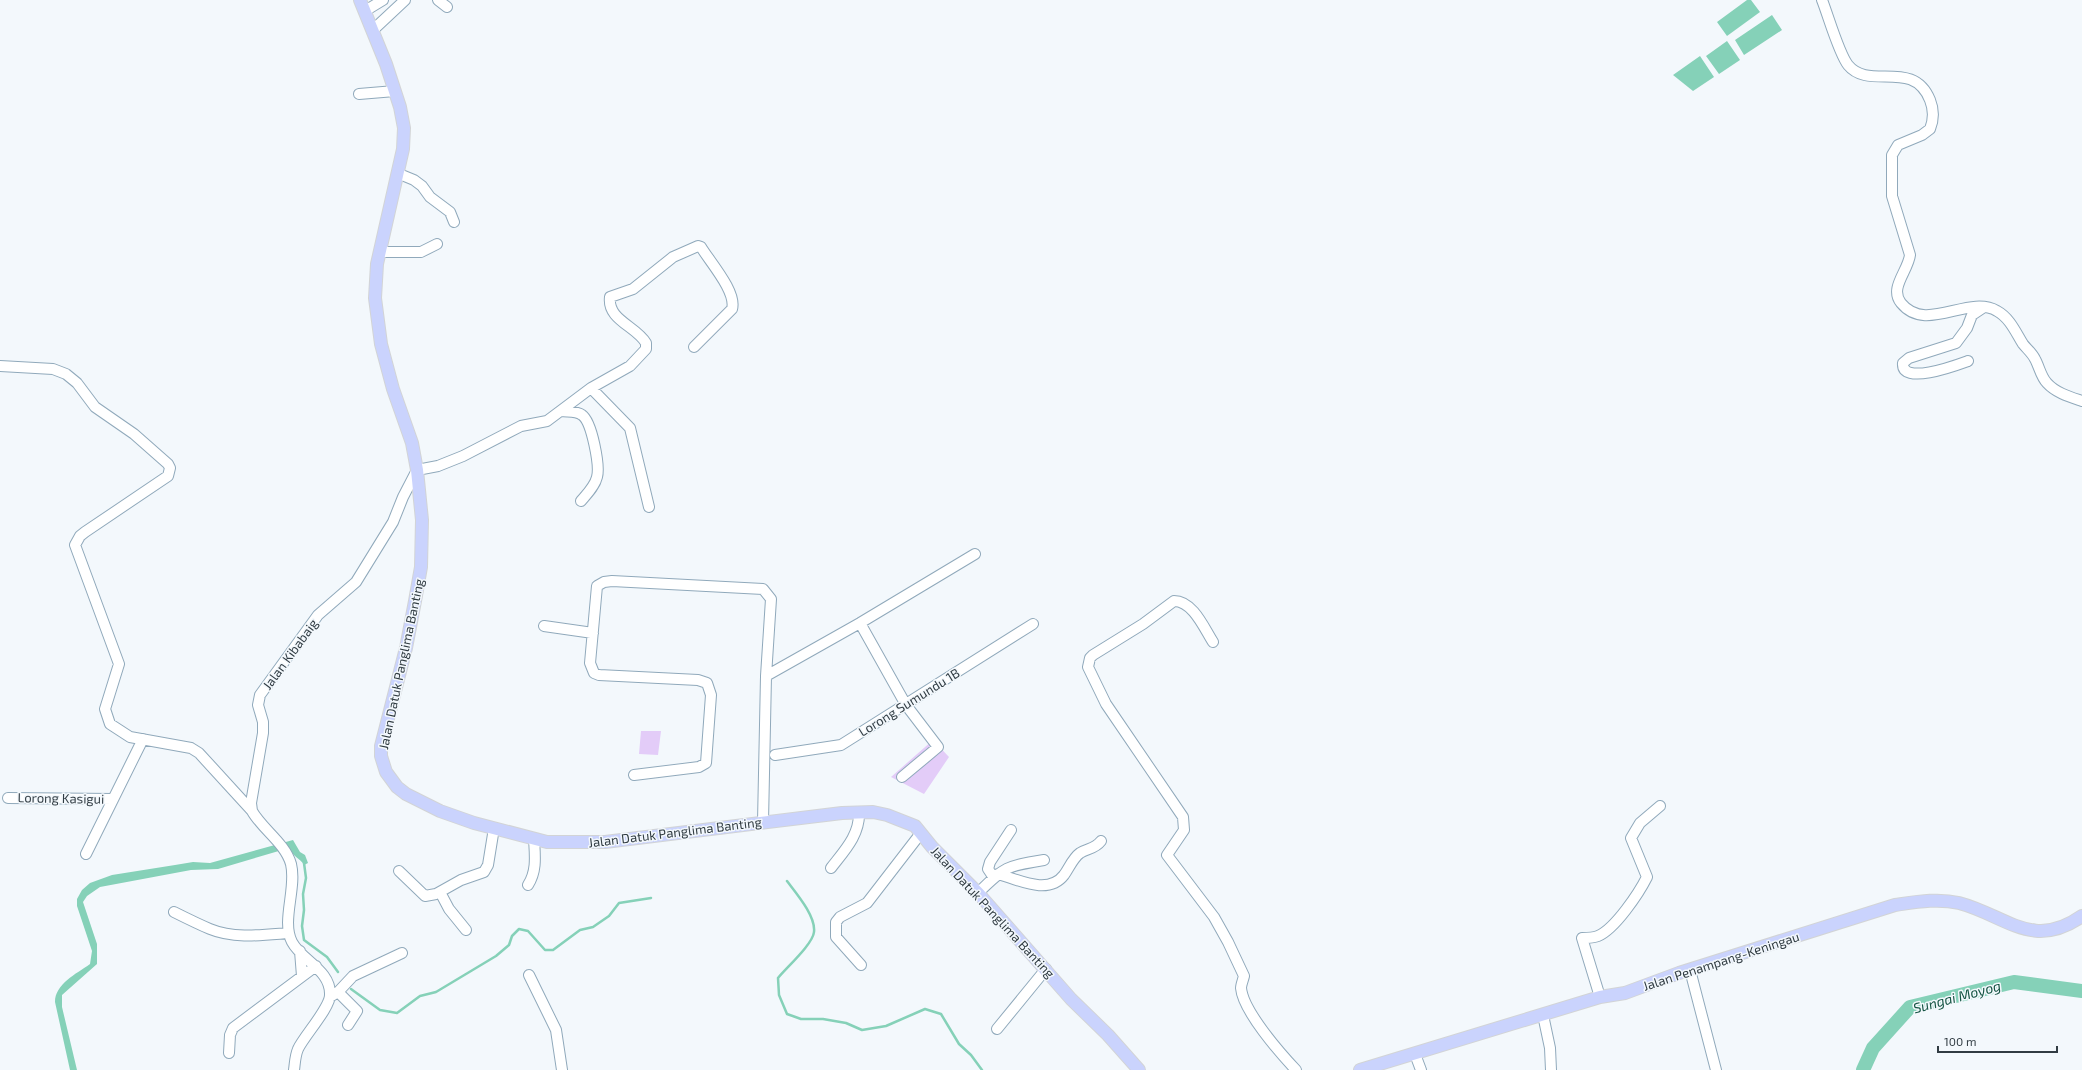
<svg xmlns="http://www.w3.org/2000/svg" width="2082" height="1070" font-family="'Exo 2',sans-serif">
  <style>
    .green { fill: #e3ccf8 }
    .water { fill: #85d1b8 }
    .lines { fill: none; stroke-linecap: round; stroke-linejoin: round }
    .stream { stroke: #85d1b8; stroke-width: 2.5 }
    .river { stroke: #85d1b8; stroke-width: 14 }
    .minor-casing { stroke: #90a9bb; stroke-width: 12 }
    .major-casing { stroke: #d2d4d6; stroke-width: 14 }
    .minor { stroke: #fff; stroke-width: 10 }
    .major { stroke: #cad3fd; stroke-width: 12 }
    .labels { text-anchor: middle; stroke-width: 3; stroke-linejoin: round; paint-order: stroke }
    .street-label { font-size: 13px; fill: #313c43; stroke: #f3f8fc }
    .water-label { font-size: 14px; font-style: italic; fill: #155443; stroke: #f3f8fc }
  </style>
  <rect width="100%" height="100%" fill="#f3f8fc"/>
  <path class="green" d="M641,731H661L658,755L639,754Z
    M933,740L949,757L924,794L891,777Z"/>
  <path class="water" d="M1747,0H1751L1760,12L1727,36L1717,22Z
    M1772,15L1782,30L1744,55L1735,40Z
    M1727,41L1740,60L1719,74L1706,56Z
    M1700,56L1714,77L1693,91L1673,75Z
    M293,840L300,852L305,855L308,863L304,865C300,858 292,856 289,848L218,869L191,870L100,887L87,896L83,902L97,944V964L62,995V1007L77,1070H70L55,1002C55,984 76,974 90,964L92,951L77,906V899L82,890L90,883L112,875L175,865L193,862L210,863Z"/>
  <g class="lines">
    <path class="stream" d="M304,863L306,878L303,894L304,910L302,926L304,940L327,957L338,972
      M787,881C796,893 816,916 814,932C813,944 786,968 778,978L779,995L787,1014L801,1019H823L846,1023L862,1030L886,1026L925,1009L941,1014L959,1044L971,1055L982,1070
      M351,989L380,1010L397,1013L420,996L436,992L496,956L509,945L512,936L519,929L528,931L545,950H553L580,930L593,927L609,916L619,903L651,898"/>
    <path class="river" d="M1863,1070L1873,1048L1910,1007L2014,982L2082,991"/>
    <g class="minor-casing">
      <path id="minor" d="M438,0L447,7
        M1822,0C1828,15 1839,54 1848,65C1869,91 1913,58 1930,100C1934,110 1934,119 1930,129L1922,135L1898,145L1892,155V196L1910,255C1908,271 1889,288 1901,303C1926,334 1968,294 1997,311C2010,318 2016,333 2023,344C2027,349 2032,353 2035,359C2039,366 2041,377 2047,383C2056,393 2070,397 2082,401
        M365,11L383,0
        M373,30L405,0
        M359,94L395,91
        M397,173L414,180L422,186L430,197L450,212L454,222
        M380,252H421L437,244
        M1968,361C1957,365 1901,386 1903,363L1909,358L1956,343L1967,328L1972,315L1984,307
        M0,366L53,369L66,374L77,383L95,407L134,434L168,464L170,468L168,476L85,532L80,536L75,545L119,664L105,709L110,724L130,737L191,748L199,753L252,811
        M591,388L630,428L649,507
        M561,411C568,412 577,411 582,415C592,422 600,466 597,477C595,486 587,494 581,501
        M860,623L906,705L938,747L902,777
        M544,626L593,633
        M1213,642C1204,628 1193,601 1174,601L1143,624L1093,655L1090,658L1088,667L1106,704L1183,817L1184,830L1167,855L1214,917L1228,942L1244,976C1243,980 1241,985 1241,988C1243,1011 1280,1053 1296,1070
        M766,676L860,623L975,554
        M775,755L841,745L1033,624
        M634,775L699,767L706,763L711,695L707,683L698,680L599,675L594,673L590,663L597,586L604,582L612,581L763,589L771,599L766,676L763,822
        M8,798L113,799
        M86,854L143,739
        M831,868C844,851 860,835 859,812
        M399,871L425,896L436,894L461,880L484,872L488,865L494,828
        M998,874C1017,879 1048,896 1064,875C1069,868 1073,858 1080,853C1088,848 1095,849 1101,841
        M994,878L988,869L990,862L1011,830
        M528,885C537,871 535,856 534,839
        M440,892L449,909L466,930
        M978,893C1005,866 1007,866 1044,860
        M174,912C186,918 198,924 210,929C234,939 263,935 288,933
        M300,951L302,976
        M861,965L836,937V922L840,917L867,903L921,833
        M1690,970L1716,1070
        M529,975L556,1030L562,1070
        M338,992L357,1011L348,1025
        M330,997L338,992L353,976L402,953
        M1600,997L1582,938C1588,938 1593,938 1598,936C1615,929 1639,893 1647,877L1631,838L1640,823L1660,806
        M1543,1015L1550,1048L1551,1070
        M997,1029L1046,969
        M229,1053L230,1035L233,1028L316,966
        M1415,1054L1421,1070
        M294,1070C295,1063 295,1056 298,1049C304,1036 330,1008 330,995C331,970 302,961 292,942C281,921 297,888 291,864C285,843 262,829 252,811L251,803L263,733V722L258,705L260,695L318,615L356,582L393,522L403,497L417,470L438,466L463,456L521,426L547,421L591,388L630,366L646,349V343C636,326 607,320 610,297L633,289L673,257L698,246L701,247C710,262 737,292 732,309L694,347"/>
    </g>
    <g class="major-casing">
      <path id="major" d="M360,0L386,64L400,107L404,128L403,149L377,264L375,298L381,344L393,389L412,443L417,470L422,520L421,567L415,601L406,648L381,746V756L386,772L397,787L406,794L440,811L474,823L547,842H605L842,813L873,812L887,815L915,826L932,847L978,893L1071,999L1108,1035L1139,1070
        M1360,1070L1600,997L1625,993L1679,973L1895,905C1916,902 1938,898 1959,903C2005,915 2033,951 2082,916"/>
    </g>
    <use href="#minor" class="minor"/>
    <use href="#major" class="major"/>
  </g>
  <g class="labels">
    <g class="street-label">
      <text transform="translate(290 654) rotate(-54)" y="5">Jalan Kibabaig</text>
      <text transform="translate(401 664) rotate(-78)" y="5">Jalan Datuk Panglima Banting</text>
      <text transform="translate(909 702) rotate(-32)" y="5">Lorong Sumundu 1B</text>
      <text transform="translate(61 798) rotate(1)" y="5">Lorong Kasigui</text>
      <text transform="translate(675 832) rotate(-7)" y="5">Jalan Datuk Panglima Banting</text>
      <text transform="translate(993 912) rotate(47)" y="5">Jalan Datuk Panglima Banting</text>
      <text transform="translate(1721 961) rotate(-18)" y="5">Jalan Penampang-Keningau</text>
    </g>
    <g class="water-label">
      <text transform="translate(1957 997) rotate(-15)" y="5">Sungai Moyog</text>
    </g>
  </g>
  <path d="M1938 1046v6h119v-6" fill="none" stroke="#313c43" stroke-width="2"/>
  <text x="1944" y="1046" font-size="12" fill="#313c43" stroke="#f3f8fc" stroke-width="3" paint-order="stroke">100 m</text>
</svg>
